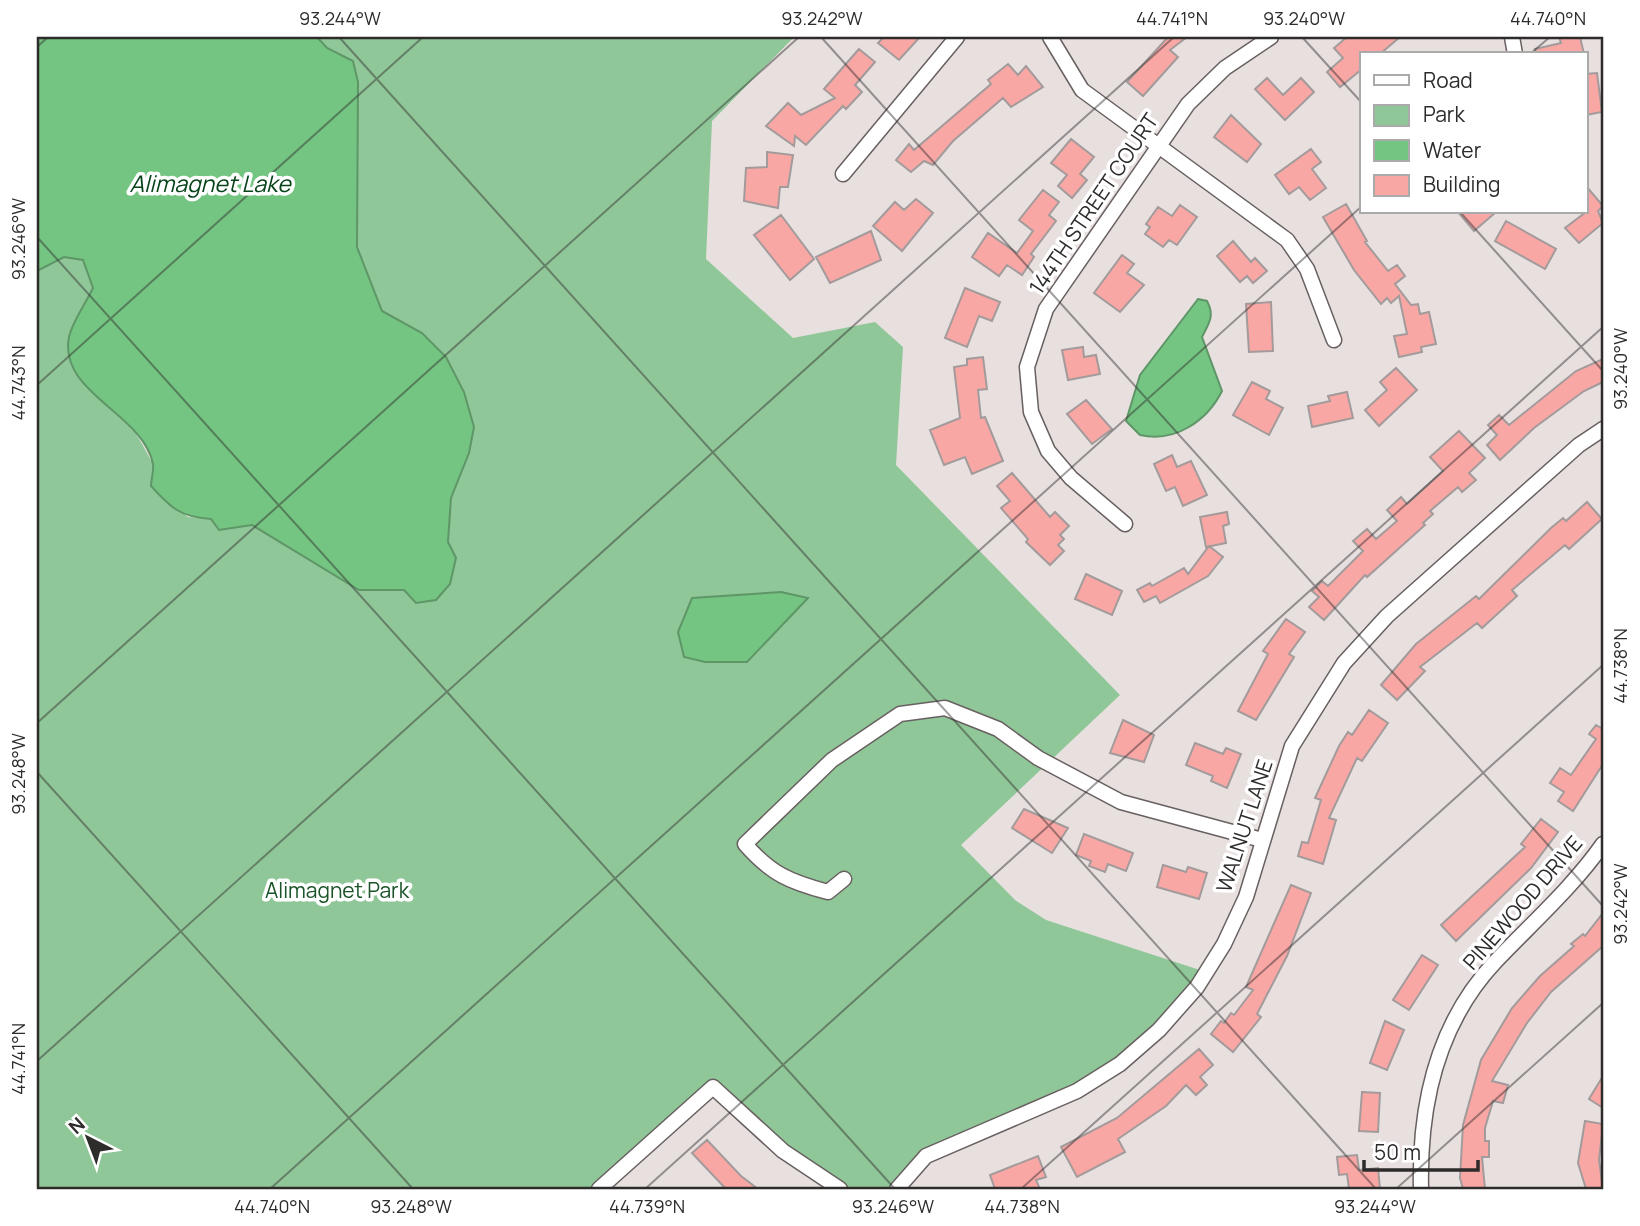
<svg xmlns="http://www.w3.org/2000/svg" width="1640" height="1226" font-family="Manrope,sans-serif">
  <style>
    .green { fill: #90c798 }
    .water { fill: #74c482; stroke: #5f9668; stroke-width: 2 }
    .building { fill: #f9a7a4; stroke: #a39b9b; stroke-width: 2 }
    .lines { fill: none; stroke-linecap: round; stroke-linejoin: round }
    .street-casing { stroke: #686060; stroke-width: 17 }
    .street { stroke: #fff; stroke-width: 14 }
    .ticks { fill: none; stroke: #2e2b2b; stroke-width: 2; stroke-opacity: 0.45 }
    .labels { text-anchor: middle; stroke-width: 7; stroke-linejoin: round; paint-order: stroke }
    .street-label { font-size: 21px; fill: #2e2b2b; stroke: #fff }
    .park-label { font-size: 21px; fill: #1c5429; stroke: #fff }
    .water-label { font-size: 23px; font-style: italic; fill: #07441a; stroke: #fff }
    .neatline { fill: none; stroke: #2e2b2b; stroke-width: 2.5 }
    .ticks-label { font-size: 18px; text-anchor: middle; fill: #2e2b2b }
  </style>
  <rect width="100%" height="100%" fill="#e8dfdf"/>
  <path class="green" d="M317,37H794L712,121L706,259L793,338L875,322L903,347L896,465L1120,695L961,845L1015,900L1046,920L1206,972L1120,1064L926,1156L897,1189H840L712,1087L599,1189H37V271L65,257L83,260L93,288L69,335L98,397L131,426L142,444L153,464L151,486L188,517L211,519L219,530L252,525L359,590H404L450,584L456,558L448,543L451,498L469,453L446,357L422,333L382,311L357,247L358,82L353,61L327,48Z"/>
  <path class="water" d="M37,37H317L327,48L353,61L358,82L357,247L382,311L422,333L446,357L464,392L474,427L469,453L451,498L448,542L456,558L450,584L436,600L416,603L404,590H359L252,525L219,530L211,519C180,517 171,508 151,486C151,480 154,470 153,464C143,413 58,393 69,337C72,322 86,303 93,288L83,260L64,257L37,271Z
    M1198,299L1207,301C1215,316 1209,323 1202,337L1222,391C1207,421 1175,443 1140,435L1126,421L1140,375Z
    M781,592L808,598L747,662H705L684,657L678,632L692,598Z"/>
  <path class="building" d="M884,37H920L899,60L878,43Z
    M1168,37H1187L1170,50L1178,57L1143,96L1127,82Z
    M1347,37H1400L1380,54H1362V69L1340,87L1327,72L1343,58L1334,48Z
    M1559,37H1580L1584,54H1536L1535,49L1561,43Z
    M859,49L875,62L855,85L862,92L846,109L843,106L806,145L795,136L794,146L766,126L788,103L801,115L835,98L824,89Z
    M1008,64L1018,75L1026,66L1043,87L1011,107L1003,98L953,141L933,165L924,161L911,172L896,160L909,144L914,150L991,84L988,80Z
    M1597,73L1602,112L1586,115V74Z
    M1267,78L1283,95L1301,78L1314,92L1285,120L1255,89Z
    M1231,115L1261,144L1247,162L1214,137Z
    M1071,139L1094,157L1080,174L1087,180L1072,198L1058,186L1067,175L1051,163Z
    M1311,149L1321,162L1312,169L1326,188L1310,200L1299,187L1289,194L1275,175Z
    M767,152L793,155L788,187H780L778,208L744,201L746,168L767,167Z
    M1586,186L1603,206L1598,211L1603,223L1579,243L1565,228L1586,212Z
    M1043,190L1059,202L1049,215L1056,221L1031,254L1034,257L1022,275L1007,265L999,276L972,257L988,233L1017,253L1033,231L1019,220Z
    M916,199L933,213L902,251L873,226L895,202L904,210Z
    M1346,204L1367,241L1365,242L1388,271L1397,265L1405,276L1395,284L1411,305L1418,304L1420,314L1429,312L1436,344L1421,347L1422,352L1399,357L1394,336L1407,334L1399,296L1391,303L1387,298L1381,304L1354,270L1323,217Z
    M1180,205L1197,217L1177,245L1169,240L1163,247L1145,234L1150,227L1146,224L1158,207L1172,216Z
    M1458,212H1496L1474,231Z
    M781,215L814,259L790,280L754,235Z
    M1506,221L1556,249L1545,269L1495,241Z
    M871,231L881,260L830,283L816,257Z
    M1233,241L1251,262L1255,258L1267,271L1253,283L1247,276L1240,282L1217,256Z
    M1122,255L1134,264L1127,273L1144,285L1120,312L1094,293Z
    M965,288L1000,302L992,321L979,316L967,347L945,338Z
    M1271,302L1273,351L1249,352L1246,304Z
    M1083,347L1084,357L1096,355L1100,374L1068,380L1062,350Z
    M983,357L987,389L978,390L981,418L985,417L1003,461L972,474L965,457L944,465L930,430L960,418L954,367L967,365V359Z
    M1603,359V382L1584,391L1534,428L1500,460L1487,445L1497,435L1488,425L1499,415L1509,425L1576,371Z
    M1396,368L1417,390L1379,426L1365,410L1387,390L1380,382Z
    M1252,382L1270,391L1266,399L1283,408L1269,435L1233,415Z
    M1347,392L1353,418L1312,427L1308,406L1330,401L1328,396Z
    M1086,400L1112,429L1092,444L1067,414Z
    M1459,431L1485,458L1469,473L1476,480L1462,492L1458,487L1430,511L1433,514L1423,523L1425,525L1367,577L1365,575L1324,620L1309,607L1319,597L1312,591L1322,581L1328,586L1363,551L1353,541L1367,529L1376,539L1397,521L1387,510L1401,497L1407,504L1443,471L1430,457Z
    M1172,455L1177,467L1191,461L1207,495L1183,506L1175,487L1166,491L1154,464Z
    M1012,473L1050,517L1055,512L1069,526L1060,535L1064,539L1058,545L1064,551L1050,565L1026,542L1028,539L1001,508L1010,501L997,486Z
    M1587,502L1602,519L1569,549L1565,545L1512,590L1517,596L1482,628L1477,623L1420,667L1425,671L1397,700L1381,685L1416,644L1476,596L1479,599L1551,528L1563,518L1566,521Z
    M1227,512L1229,524L1223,526L1226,543L1206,547L1200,517Z
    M1209,546L1223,557L1208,576L1160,603L1156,596L1144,602L1137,590L1150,583L1152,586L1184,568L1188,574Z
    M1086,574L1122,591L1112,615L1075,599Z
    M1286,619L1305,632L1289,654L1294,657L1256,720L1238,711L1268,654L1263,651Z
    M1369,710L1388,723L1362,761L1357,758L1329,818L1336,820L1323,864L1298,856L1302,842L1308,843L1321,800L1315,798L1339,746L1348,732L1352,735Z
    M1123,720L1154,735L1144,762L1110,753Z
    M1596,725L1603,729V764L1573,811L1558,801L1564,792L1550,783L1560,768L1571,775L1596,739L1589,734Z
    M1195,743L1223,754L1226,748L1241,754L1227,788L1211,781L1213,776L1186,765Z
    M1024,809L1068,828L1052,853L1012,828Z
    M1541,819L1558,832L1531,868L1456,941L1441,925L1525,847L1521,844Z
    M1084,834L1133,853L1126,871L1108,864L1105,872L1089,866L1091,861L1076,855Z
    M1163,865L1186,872L1188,867L1207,873L1199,899L1157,887Z
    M1291,885L1311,893L1287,956L1257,1014L1261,1017L1233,1052L1211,1034L1221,1021L1224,1023L1231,1013L1234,1015L1253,990L1246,987Z
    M1603,913V946L1551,992L1527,1023L1492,1081L1508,1085L1503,1103L1493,1101L1485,1128V1141H1489V1157H1482L1485,1189H1463L1460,1178L1463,1125L1481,1060L1512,1008L1540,976L1574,946L1571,944L1583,934L1585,936Z
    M1422,955L1438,965L1409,1010L1393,1000Z
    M1385,1021L1404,1030L1387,1070L1370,1063Z
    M1199,1049L1213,1065L1200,1077L1207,1085L1196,1095L1186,1085L1166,1106L1118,1139L1125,1152L1077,1177L1061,1147L1117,1118Z
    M1603,1076V1108L1589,1099Z
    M1362,1092L1380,1093L1378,1132L1359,1131Z
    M1585,1121L1603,1124L1599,1160L1603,1189H1586L1578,1163Z
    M707,1140L741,1176L758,1189H726L692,1153Z
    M1357,1155L1359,1170L1378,1168L1380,1189H1349L1347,1174L1339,1175L1337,1157Z
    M1038,1156L1046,1177L1036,1180L1040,1189H995L990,1175Z"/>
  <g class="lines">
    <g class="street-casing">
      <path id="street" d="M1050,37L1082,90L1287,240L1307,269L1334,340
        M1512,37L1515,54
        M843,174L957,37
        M1125,524L1071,478L1048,451L1031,412L1027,367L1046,309L1188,104L1225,68L1271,37
        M844,879L828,892C790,882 771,874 745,844L832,760L900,714L945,708L998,729L1038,758L1121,802L1262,840
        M599,1189L713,1087L783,1151L840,1189
        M897,1189L926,1156L1077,1091L1120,1064L1159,1030L1197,987L1224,944L1246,897L1292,746L1344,663L1387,616L1579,445L1603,429
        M1421,1189C1419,1107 1437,1024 1495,962C1532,923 1572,888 1603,844"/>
    </g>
    <use href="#street" class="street"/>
  </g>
  <path class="ticks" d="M339,37L1376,1189M821,37L1603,906M1302,37L1362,103M37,47L48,37M1530,54L1550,37M1460,212L1603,371M37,237L895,1189M37,385L423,37M37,723L799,37M37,772L413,1189M37,1061L1174,37M270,1189L1362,206M645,1189L1603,327M1021,1189L1603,665M1396,1189L1603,1003"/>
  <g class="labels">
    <g class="street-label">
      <text transform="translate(1094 204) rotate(-56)" y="7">144TH STREET COURT</text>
      <text transform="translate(1245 826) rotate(-72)" y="7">WALNUT LANE</text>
      <text transform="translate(1523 903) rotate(-49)" y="7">PINEWOOD DRIVE</text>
    </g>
    <g class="park-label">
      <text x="337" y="898">Alimagnet Park</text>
    </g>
    <g class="water-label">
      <text x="210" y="192">Alimagnet Lake</text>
    </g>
  </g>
  <rect width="1640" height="1226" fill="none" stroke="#ffffff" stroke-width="77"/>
  <rect x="1360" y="52" width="228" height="161" fill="#ffffff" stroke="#abaaaa" stroke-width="2"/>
  <rect x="1374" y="75" width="35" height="10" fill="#ffffff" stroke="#abaaaa" stroke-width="2"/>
  <text x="1423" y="88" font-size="21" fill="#2e2b2b">Road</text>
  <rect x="1374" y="105" width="35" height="21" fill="#90c798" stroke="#abaaaa" stroke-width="2"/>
  <text x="1423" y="122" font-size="21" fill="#2e2b2b">Park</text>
  <rect x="1374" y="140" width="35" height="21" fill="#74c482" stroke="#abaaaa" stroke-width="2"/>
  <text x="1423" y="158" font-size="21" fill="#2e2b2b">Water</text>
  <rect x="1374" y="175" width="35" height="21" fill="#f9a7a4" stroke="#abaaaa" stroke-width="2"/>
  <text x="1423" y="192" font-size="21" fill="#2e2b2b">Building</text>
  <g transform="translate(88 1138) rotate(318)" stroke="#ffffff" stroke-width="5" paint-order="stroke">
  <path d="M0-5L12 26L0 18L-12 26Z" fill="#2e2b2b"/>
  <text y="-10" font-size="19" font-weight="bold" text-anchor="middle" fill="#2e2b2b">N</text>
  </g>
  <path d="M1364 1160v10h114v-10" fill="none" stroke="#2e2b2b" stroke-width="3.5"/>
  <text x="1374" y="1160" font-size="21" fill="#2e2b2b" stroke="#ffffff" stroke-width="5" paint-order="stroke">50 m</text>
  <rect x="38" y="38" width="1564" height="1150" class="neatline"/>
  <g class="ticks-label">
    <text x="340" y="25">93.244°W</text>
    <text x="822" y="25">93.242°W</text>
    <text x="1172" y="25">44.741°N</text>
    <text x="1304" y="25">93.240°W</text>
    <text x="1548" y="25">44.740°N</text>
    <text transform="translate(19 239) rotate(-90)" y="6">93.246°W</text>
    <text transform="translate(1621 369) rotate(-90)" y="6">93.240°W</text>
    <text transform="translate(19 383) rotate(-90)" y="6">44.743°N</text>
    <text transform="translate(1621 666) rotate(-90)" y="6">44.738°N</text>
    <text transform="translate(19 774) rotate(-90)" y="6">93.248°W</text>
    <text transform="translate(1621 904) rotate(-90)" y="6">93.242°W</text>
    <text transform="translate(19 1059) rotate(-90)" y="6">44.741°N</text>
    <text x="272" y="1213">44.740°N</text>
    <text x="411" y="1213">93.248°W</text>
    <text x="647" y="1213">44.739°N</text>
    <text x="893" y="1213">93.246°W</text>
    <text x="1022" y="1213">44.738°N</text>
    <text x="1375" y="1213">93.244°W</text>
  </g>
</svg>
